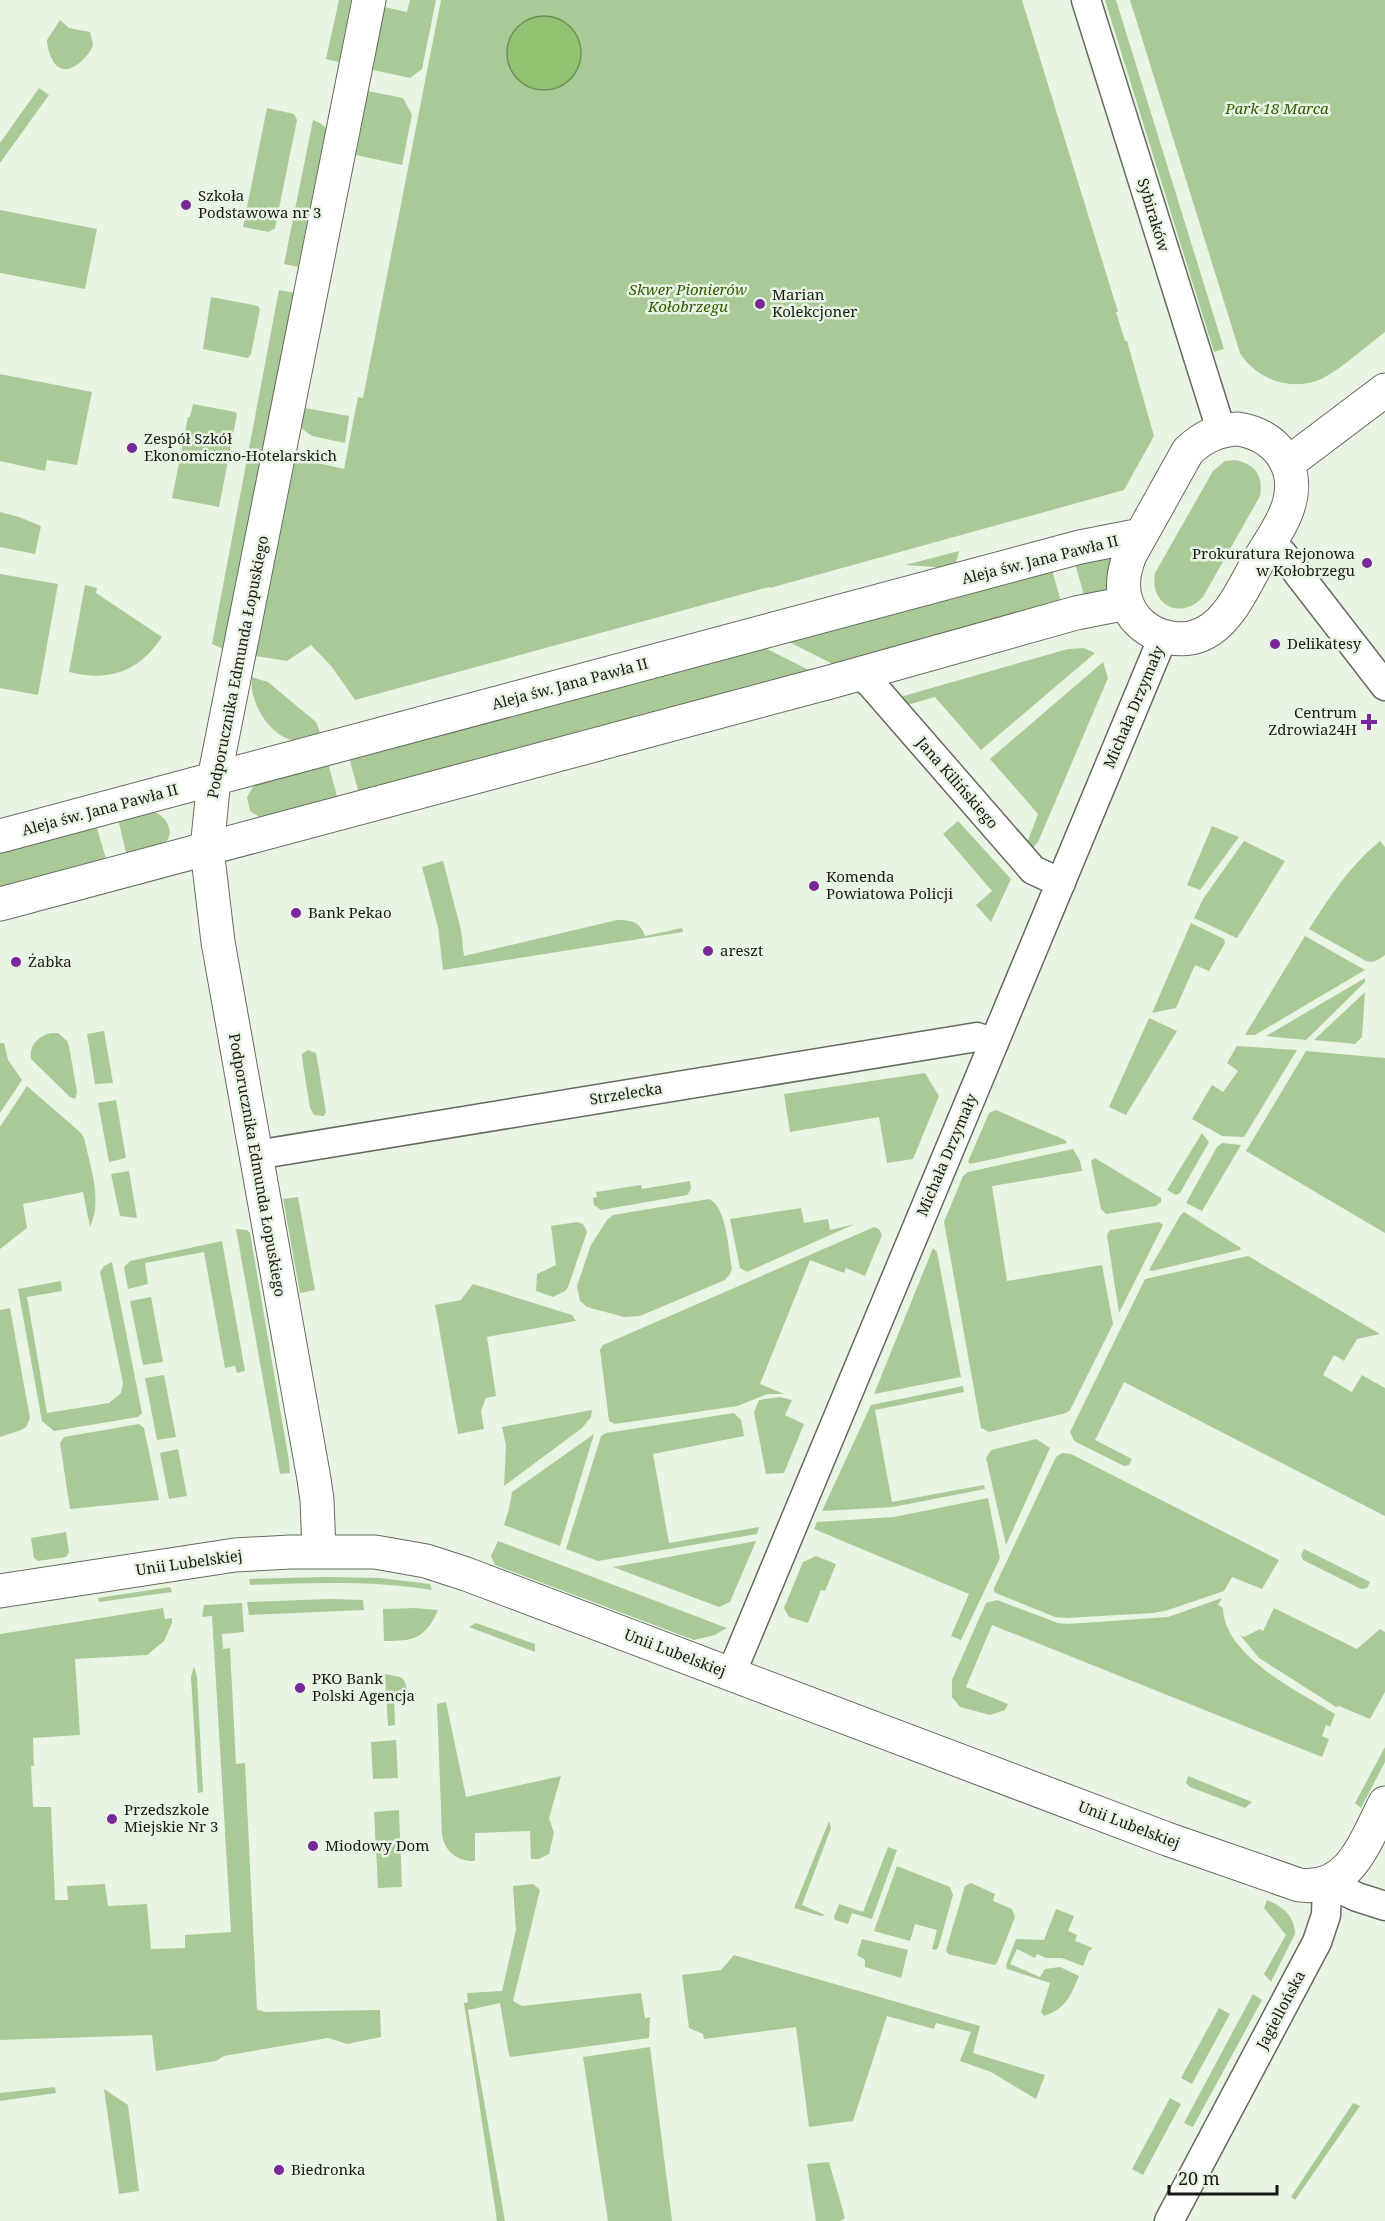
<svg xmlns="http://www.w3.org/2000/svg" width="1385" height="2221" font-family="'Noto Serif',serif">
  <style>
    .green { fill: #a9ca96 }
    .water { fill: #91c373; stroke: #6c9157; stroke-width: 1.5 }
    .lines { fill: none; stroke-linecap: round; stroke-linejoin: round }
    .street-casing { stroke: #636c5e; stroke-width: 31 }
    .secondary-casing { stroke: #636c5e; stroke-width: 35 }
    .street { stroke: #fff; stroke-width: 28 }
    .secondary { stroke: #fff; stroke-width: 33 }
    .poi-dot { fill: #792899; stroke: #e9f4e4; stroke-width: 2 }
    .labels { text-anchor: middle; stroke-width: 5; stroke-linejoin: round; paint-order: stroke }
    .park-label { font-size: 15px; font-style: italic; fill: #2e5a00; stroke: #e9f4e4 }
    .poi-label { font-size: 15px; fill: #171b15; stroke: #e9f4e4; text-anchor: start }
    .street-label { font-size: 15px; fill: #171b15; stroke: #e9f4e4 }
  </style>
  <rect width="100%" height="100%" fill="#e9f4e4"/>
  <path class="green" d="M339,0H351L339,62L326,59Z
    M410,0H436L422,69L410,78L373,70L384,7L407,12Z
    M441,0H1022L1118,312H1116L1125,341H1127L1154,436L1124,490L770,588L769,587L355,700L332,667L311,645L287,661L256,656L295,461L305,460L344,469L358,397L363,398Z
    M1105,0H1116L1224,349L1214,352Z
    M1130,0H1385V332C1366,346 1346,365 1325,377C1296,393 1257,381 1240,353Z
    M60,20L69,28L90,32L93,45C90,55 75,70 64,69C52,68 47,48 47,40Z
    M39,88L49,95L0,163V143Z
    M368,91L403,98L412,115L402,165L356,155Z
    M267,108L294,114L297,120L275,228L269,232L243,227Z
    M313,120L320,123L326,128L298,267L284,264Z
    M0,210L97,229L85,289L0,273Z
    M279,290L294,293L223,649L212,644Z
    M211,297L258,306L260,309L251,354L248,358L203,349Z
    M0,374L92,392L77,465L47,460L45,471L0,461Z
    M193,404L235,412L237,414L219,507L172,498L188,417H190Z
    M305,408L349,416L345,443L312,436L301,428Z
    M1234,460C1254,463 1264,475 1260,496L1203,597C1181,621 1149,605 1155,573L1213,471L1225,461Z
    M0,512L19,517L41,526L35,554L0,547Z
    M959,551L955,566L947,568L905,565Z
    M1108,557L1111,561L1106,592L1085,599L1075,563Z
    M1052,570L1062,605L837,666L785,640Z
    M0,574L58,584L38,695L0,688Z
    M85,585L97,588L96,593L162,637C138,672 110,682 69,672Z
    M763,647L813,672L359,794L349,757Z
    M1084,648L1095,653L981,750L935,697L907,705L900,697L1068,649Z
    M1103,662L1108,678L1038,842L1032,849L1027,843L1038,814L990,759Z
    M252,677L268,682L316,722L321,735C313,737 301,742 293,740C269,736 248,700 252,677Z
    M328,763L338,800L263,819L250,811L247,797L254,785Z
    M154,812C167,816 178,836 161,846C152,851 138,853 127,856L118,819Z
    M958,821L1011,879L991,922L976,905L992,891L943,834Z
    M96,825L107,862L0,890V851Z
    M1212,826L1239,837L1200,890L1187,885Z
    M1244,841L1285,861L1237,938L1194,918L1203,899Z
    M1380,841L1385,847V955C1378,960 1375,963 1366,961L1309,929C1331,895 1349,867 1380,841Z
    M443,861L461,930L464,956L617,920C632,920 640,922 645,936L682,928L683,932L443,970L438,927L422,867Z
    M1191,923L1224,939L1225,943L1209,971L1195,965L1176,1008L1152,1013Z
    M1305,936L1365,970L1255,1035H1245Z
    M1365,978V982L1306,1040L1266,1036Z
    M1365,992L1362,1037L1355,1044L1314,1040Z
    M1149,1018L1177,1031L1126,1115L1109,1107Z
    M104,1031L113,1083L95,1084L87,1034Z
    M50,1033H58L67,1041L69,1046L77,1092L75,1099L70,1097L31,1059C29,1045 38,1037 50,1033Z
    M0,1043H4L8,1060L22,1080L0,1113Z
    M1237,1046L1297,1050L1244,1137L1222,1136L1192,1119L1212,1085L1223,1092L1238,1071L1227,1063Z
    M308,1050L316,1053L326,1112L324,1116L314,1115L310,1108L302,1058V1054Z
    M1306,1051L1385,1058V1233L1246,1151Z
    M925,1073L939,1096L913,1159L887,1163L879,1117L790,1132L784,1094Z
    M27,1086L81,1133L84,1138C90,1166 103,1200 90,1227L83,1192L23,1204L27,1228L0,1249V1127Z
    M116,1100L126,1158L109,1162L98,1103Z
    M996,1110L1065,1140L1067,1143L970,1164L968,1162L989,1113Z
    M1202,1133L1209,1142L1180,1193L1176,1195L1167,1190Z
    M1222,1143L1241,1145L1202,1211L1186,1203L1217,1147Z
    M1073,1149L1080,1161L1082,1171L992,1186L1007,1281L1102,1265L1113,1324L1070,1410L1066,1413L989,1432L981,1428L944,1222L963,1176L968,1172Z
    M1095,1158L1161,1198V1202L1156,1206L1106,1214L1101,1209L1091,1161Z
    M129,1171L137,1218L120,1216L111,1174Z
    M690,1181L691,1189L687,1195L601,1210L594,1205L593,1198L597,1197L596,1192L641,1185L642,1189Z
    M298,1197L315,1290L300,1293L283,1199Z
    M709,1199C727,1207 728,1249 732,1268L730,1274L725,1280L640,1316L624,1317L587,1307L580,1301L577,1286L591,1245L607,1220L613,1215Z
    M801,1208L804,1223L828,1219L830,1230L855,1224L747,1272L740,1268L730,1219Z
    M1184,1212L1241,1248L1240,1250L1152,1271L1149,1270L1180,1216Z
    M577,1222L583,1224L587,1232L568,1287L565,1291L553,1297L536,1291L537,1274L556,1265L551,1226Z
    M1159,1222L1163,1225L1119,1313L1107,1235L1110,1230Z
    M874,1227L879,1229L882,1235L865,1276L846,1268L844,1273L810,1260L760,1384L784,1394H768L737,1406L615,1424L609,1421L600,1350L603,1345Z
    M236,1229L247,1230L250,1233L289,1461L290,1473L280,1474Z
    M222,1241L245,1371L237,1373L235,1366L225,1368L204,1252L145,1263L148,1284L128,1289L124,1267L130,1261Z
    M933,1248L937,1252L961,1377L874,1394Z
    M1248,1256L1380,1334L1357,1339L1344,1361L1334,1355L1323,1375L1352,1392L1362,1375L1385,1388V1516L1124,1382L1095,1440L1132,1459L1129,1465L1124,1466L1074,1441L1070,1432L1145,1279Z
    M112,1262L142,1413L138,1417L54,1431L42,1421L18,1289L61,1281L62,1291L27,1297L47,1413L109,1403L121,1393L123,1383L100,1272L104,1266Z
    M473,1284L572,1315L576,1321L487,1337L496,1396L486,1398L481,1411L484,1429L458,1434L435,1305L461,1300Z
    M151,1297L163,1362L143,1365L130,1301Z
    M10,1308L30,1418L26,1427L21,1430L0,1437V1310Z
    M164,1375L176,1437L157,1440L145,1378Z
    M963,1386L964,1392L875,1410L892,1502L984,1485L985,1489L893,1507L822,1511L871,1405Z
    M780,1397L792,1400L785,1415L804,1424L784,1473L766,1474L754,1412L759,1400Z
    M592,1410L591,1417L582,1428L504,1486L506,1445L502,1427Z
    M734,1413L741,1420L744,1436L653,1454L669,1543L759,1527L757,1534L598,1561L566,1549L601,1436L606,1433Z
    M139,1424L144,1428L159,1500L70,1509L60,1443L64,1437Z
    M594,1434L560,1546L504,1525L509,1509L512,1492Z
    M1036,1439L1050,1448L1006,1545L986,1458L991,1450Z
    M178,1449L187,1496L169,1499L160,1453Z
    M1062,1453L1071,1454L1279,1560L1262,1589L1232,1577L1224,1591L1165,1611L1153,1613L1066,1618L1055,1617L998,1594L994,1592V1588L1056,1457Z
    M988,1498L1000,1558L961,1640L951,1636L969,1594L814,1529L817,1522L894,1517Z
    M66,1532L69,1552L66,1557L38,1561L34,1558L31,1538Z
    M498,1541L727,1628L715,1635L694,1640L495,1565L491,1556Z
    M756,1541L730,1602L719,1607L613,1567Z
    M1304,1549L1370,1582L1367,1588L1361,1589L1303,1560L1301,1555Z
    M816,1556L836,1564L825,1591L821,1590L808,1623L789,1617L784,1608L803,1562Z
    M325,1577L380,1578L430,1584L432,1590C372,1580 311,1583 250,1585L249,1579Z
    M170,1587L172,1592L99,1602L98,1598Z
    M1222,1598L1218,1605L1223,1608C1224,1656 1299,1692 1335,1714L1330,1727L1326,1725L1322,1736L1329,1739L1322,1757L992,1625L966,1687L1008,1704L1005,1710L990,1715L960,1707L952,1697V1680L986,1603L997,1600L1058,1623L1068,1624L1168,1617Z
    M329,1599L363,1600L364,1610L249,1615L247,1602Z
    M242,1603L244,1632L222,1634L223,1649L230,1648L236,1764L245,1763L257,2010L263,2011V2012L380,2010L381,2037L347,2044L328,2038L224,2056L216,2061L156,2071L152,2035L0,2040V1634L163,1608L165,1619L172,1618V1623L164,1641L147,1655L75,1659L80,1735L33,1738L34,1766H31L33,1807H51L55,1900H68L67,1886L105,1884L108,1906L147,1904L151,1949L185,1948V1935L231,1932L212,1616L202,1617L204,1605Z
    M415,1608L438,1610C425,1639 414,1641 384,1641L383,1609Z
    M1274,1608L1357,1649L1380,1629L1385,1632V1692L1370,1719L1339,1706L1336,1707L1259,1658L1240,1635L1244,1637L1260,1629L1263,1631Z
    M476,1623L535,1644V1652L469,1627Z
    M194,1666L197,1677L203,1792L198,1793L191,1677Z
    M385,1674L400,1677L404,1680L408,1692L394,1693L395,1725L388,1726Z
    M446,1702L466,1797L561,1776L549,1818L554,1833L549,1854L539,1859H531L530,1831L475,1833V1861C458,1862 445,1852 442,1835L437,1704Z
    M396,1740L398,1778L373,1779L371,1742Z
    M1385,1747V1762L1361,1808L1355,1803Z
    M1188,1776L1252,1802L1245,1808L1190,1787L1186,1783Z
    M399,1810L402,1887L378,1888L374,1812Z
    M829,1821L831,1828L802,1905L825,1915L821,1916L794,1908Z
    M888,1847L897,1850L872,1919L852,1913L848,1924L835,1920L834,1917L839,1904L863,1912Z
    M897,1866L950,1887L953,1895L938,1948L935,1950L932,1949L937,1930L915,1924L910,1941L874,1931Z
    M971,1883L995,1894L993,1901L1012,1909L1015,1917L997,1963L994,1965L948,1954L946,1950L965,1886Z
    M533,1884L540,1890L513,2001L522,2006L641,1993L645,2018L650,2017L649,2038L511,2057L509,2055L500,2003L468,2010L505,2221H497L464,2003L468,2002L467,1993L502,1991L516,1930L513,1886Z
    M1267,1900C1283,1907 1294,1915 1295,1934L1271,1982L1264,1974L1286,1935L1264,1908Z
    M1056,1909L1074,1916L1068,1931L1077,1935L1075,1941L1093,1948L1089,1951L1083,1966L1062,1958H1046L1037,1954L1035,1958L1017,1949L1010,1964L1040,1977L1045,1969L1060,1967L1079,1976C1071,1995 1066,2009 1044,2016L1041,2012L1050,1983L1007,1969L1006,1965L1016,1939L1044,1940Z
    M862,1939L908,1950L901,1978L865,1967V1960L857,1955Z
    M734,1955L980,2026L973,2053L1045,2075L1036,2099L991,2072L960,2061L971,2032L936,2023L934,2029L887,2016L853,2121L809,2127L796,2027L704,2039L703,2034L689,2028L682,1975L721,1970Z
    M1253,1994L1262,2000L1193,2127L1184,2123Z
    M1219,2008L1230,2014L1192,2084L1181,2078Z
    M650,2047L672,2221H608L583,2057Z
    M55,2087L56,2093L0,2101V2093Z
    M104,2089L128,2105L139,2191L119,2194Z
    M1170,2098L1181,2104L1143,2175L1132,2169Z
    M1353,2103L1360,2106L1295,2200L1291,2197Z
    M829,2162L845,2218L840,2221H816L807,2164Z"/>
  <path class="water" d="M507 53a37 37 0 1 1 74 0a37 37 0 1 1-74 0Z"/>
  <g class="lines">
    <g class="street-casing">
      <path id="street" d="M1086,0L1221,430
        M1269,543L1282,553L1385,686
        M859,673L872,685L1033,870L1061,883
        M256,1155L977,1037L994,1043
        M731,1674L1163,637
        M1169,2221L1317,1942L1326,1915L1327,1883L1357,1897L1385,1906"/>
    </g>
    <g class="secondary-casing">
      <path id="secondary" d="M1238,429C1275,435 1300,465 1289,504C1284,523 1269,543 1259,560C1239,595 1220,646 1171,638C1157,636 1146,630 1136,619C1120,600 1121,577 1130,555L1188,451C1203,437 1217,430 1238,429Z
        M1287,464L1385,390
        M0,836L1080,547L1141,535
        M0,904L830,682L1076,613L1127,603
        M319,1551L317,1500L314,1479L218,942L207,849L214,779L369,0
        M0,1591L235,1555L290,1552H375L426,1561L466,1574L1167,1839L1299,1885C1350,1892 1365,1841 1385,1803"/>
    </g>
    <use href="#street" class="street"/>
    <use href="#secondary" class="secondary"/>
  </g>
  <g class="poi-dot">
    <circle cx="186" cy="205" r="6"/>
    <circle cx="760" cy="304" r="6"/>
    <circle cx="132" cy="448" r="6"/>
    <circle cx="1367" cy="563" r="6"/>
    <circle cx="1275" cy="644" r="6"/>
    <path d="M1366 713h6v6h6v6h-6v6h-6v-6h-6v-6h6z"/>
    <circle cx="814" cy="886" r="6"/>
    <circle cx="296" cy="913" r="6"/>
    <circle cx="708" cy="951" r="6"/>
    <circle cx="16" cy="962" r="6"/>
    <circle cx="300" cy="1688" r="6"/>
    <circle cx="112" cy="1819" r="6"/>
    <circle cx="313" cy="1846" r="6"/>
    <circle cx="279" cy="2170" r="6"/>
  </g>
  <g class="labels">
    <g class="park-label">
      <text x="1277" y="114">Park 18 Marca</text>
      <text x="688" y="295">Skwer Pionierów<tspan x="688" dy="17">Kołobrzegu</tspan></text>
    </g>
    <g class="poi-label">
      <text x="198" y="201">Szkoła<tspan x="198" dy="17">Podstawowa nr 3</tspan></text>
      <text x="772" y="300">Marian<tspan x="772" dy="17">Kolekcjoner</tspan></text>
      <text x="144" y="444">Zespół Szkół<tspan x="144" dy="17">Ekonomiczno-Hotelarskich</tspan></text>
      <text x="1355" y="559" text-anchor="end">Prokuratura Rejonowa<tspan x="1355" dy="17">w Kołobrzegu</tspan></text>
      <text x="1287" y="649">Delikatesy</text>
      <text x="1357" y="718" text-anchor="end">Centrum<tspan x="1357" dy="17">Zdrowia24H</tspan></text>
      <text x="826" y="882">Komenda<tspan x="826" dy="17">Powiatowa Policji</tspan></text>
      <text x="308" y="918">Bank Pekao</text>
      <text x="720" y="956">areszt</text>
      <text x="28" y="967">Żabka</text>
      <text x="312" y="1684">PKO Bank<tspan x="312" dy="17">Polski Agencja</tspan></text>
      <text x="124" y="1815">Przedszkole<tspan x="124" dy="17">Miejskie Nr 3</tspan></text>
      <text x="325" y="1851">Miodowy Dom</text>
      <text x="291" y="2175">Biedronka</text>
    </g>
    <g class="street-label">
      <text transform="translate(1153 215) rotate(73)" y="5">Sybiraków</text>
      <text transform="translate(1040 560) rotate(-14)" y="5">Aleja św. Jana Pawła II</text>
      <text transform="translate(238 667) rotate(-79)" y="5">Podporucznika Edmunda Łopuskiego</text>
      <text transform="translate(570 684) rotate(-15)" y="5">Aleja św. Jana Pawła II</text>
      <text transform="translate(1134 707) rotate(-67)" y="5">Michała Drzymały</text>
      <text transform="translate(957 783) rotate(49)" y="5">Jana Kilińskiego</text>
      <text transform="translate(100 810) rotate(-15)" y="5">Aleja św. Jana Pawła II</text>
      <text transform="translate(626 1094) rotate(-9)" y="5">Strzelecka</text>
      <text transform="translate(947 1155) rotate(-67)" y="5">Michała Drzymały</text>
      <text transform="translate(257 1165) rotate(80)" y="5">Podporucznika Edmunda Łopuskiego</text>
      <text transform="translate(189 1563) rotate(-8)" y="5">Unii Lubelskiej</text>
      <text transform="translate(675 1653) rotate(21)" y="5">Unii Lubelskiej</text>
      <text transform="translate(1129 1825) rotate(21)" y="5">Unii Lubelskiej</text>
      <text transform="translate(1281 2010) rotate(-62)" y="5">Jagiellońska</text>
    </g>
  </g>
  <path d="M1169 2185v9h108v-9" fill="none" stroke="#171b15" stroke-width="3"/>
  <text x="1178" y="2185" font-size="18" fill="#171b15" stroke="#e9f4e4" stroke-width="4.5" paint-order="stroke">20 m</text>
</svg>
